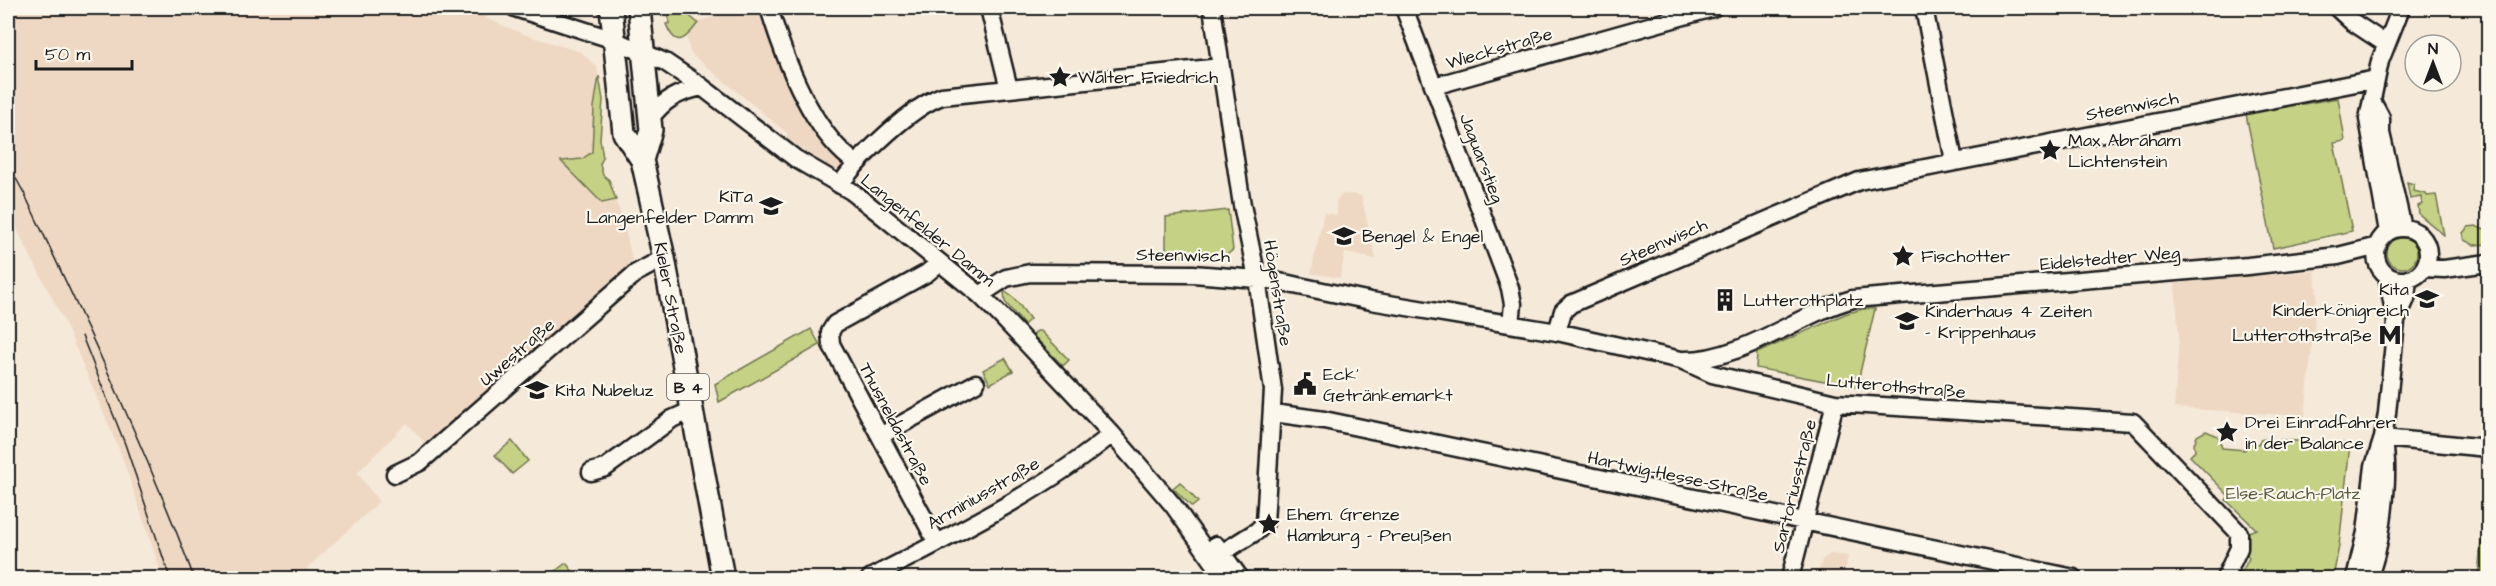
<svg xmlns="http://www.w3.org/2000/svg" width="2496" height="586" font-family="'Architects Daughter',sans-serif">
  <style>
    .built { fill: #eed8c3 }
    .green { fill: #c5d185; stroke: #707650; stroke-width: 1.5 }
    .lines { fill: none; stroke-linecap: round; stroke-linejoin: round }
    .minor-casing { stroke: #1c1c1c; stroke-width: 21 }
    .major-casing { stroke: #1c1c1c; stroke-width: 26 }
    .minor { stroke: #fbf7ec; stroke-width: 16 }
    .major { stroke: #fbf7ec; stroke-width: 21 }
    .tram { stroke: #1c1c1c; stroke-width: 1.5 }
    .labels { text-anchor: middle; stroke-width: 4.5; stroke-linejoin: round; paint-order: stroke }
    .shield { fill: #fbf7ec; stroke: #5f5e5a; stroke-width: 1.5 }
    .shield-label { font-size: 16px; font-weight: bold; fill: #1c1c1c }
    .street-label { font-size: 18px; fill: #1c1c1c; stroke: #fbf7ec }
    .poi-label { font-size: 18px; fill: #1c1c1c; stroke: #fbf7ec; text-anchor: start }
    .park-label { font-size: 18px; fill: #575b41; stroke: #fbf7ec }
  </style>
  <rect width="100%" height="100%" fill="#f5e9d9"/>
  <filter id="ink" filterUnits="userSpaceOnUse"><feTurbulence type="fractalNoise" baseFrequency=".0167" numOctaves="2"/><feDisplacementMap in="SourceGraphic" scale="12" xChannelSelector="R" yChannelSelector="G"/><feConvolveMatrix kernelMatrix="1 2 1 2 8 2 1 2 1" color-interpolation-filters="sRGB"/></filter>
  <g filter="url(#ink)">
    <path class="built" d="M8,8H480L488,10L486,18L523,34L581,52L597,67L603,100L600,139L603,158L600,164L623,219L633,264L429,447L407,423L357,473L379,502L307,568L315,578H163L121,454L65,323L8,212Z
      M737,8H758L779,66L798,106L844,163L841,169L836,171L787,139V133L690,53L687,38L699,22Z
      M1342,194L1361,195L1376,259L1345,253L1340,278L1311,273L1324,213L1337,215L1336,200Z
      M2315,271L2317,297L2305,416L2174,408L2179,337L2175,283Z
      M1830,554L1848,556L1844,578H1817L1822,560Z"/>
    <path class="green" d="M662,8H680L698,23C686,39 676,50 666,24L670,23L666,10L663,11Z
      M599,76L603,100L600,139L603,158L600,164L603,175L609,180L616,200L602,203L561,161L582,159L592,152L594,107Z
      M2338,98L2345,141L2334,143L2352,231L2273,248L2246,114Z
      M2407,182L2414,184L2413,191L2426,194L2427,196L2436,195L2444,235L2419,214L2418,206L2422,204L2421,197L2410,199Z
      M1228,210L1233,250L1223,258L1166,256V217Z
      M2488,223V244L2474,245L2464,240L2463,233L2468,227L2476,226L2484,230Z
      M2387 253a15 15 0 1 1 30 0a15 15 0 1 1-30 0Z
      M1004,291L1014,298L1030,319L1024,325L1005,302Z
      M1863,309H1875L1859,377L1866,389L1756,368L1757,353L1845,314Z
      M811,329L820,345L719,402L715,384Z
      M1037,331H1041L1069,360L1063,366L1033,335Z
      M1005,358L1013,371L990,384L983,370Z
      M2206,431L2218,436L2222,448L2245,450L2246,443L2258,444L2261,439L2350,444L2339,546L2333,578H2239L2249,558L2244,549L2246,533L2256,529L2226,500L2229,496L2190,456L2195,451L2194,444L2197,436Z
      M512,441L528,461L512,474L495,455Z
      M1180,482L1198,502L1192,507L1173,488Z
      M2488,537V578H2478L2481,540Z
      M566,563L578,578H546Z"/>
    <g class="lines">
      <g class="minor-casing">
        <path id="minor" d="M515,8L614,40L665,62L702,87L796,159L851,191L879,213L980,295L1001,316L1112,434L1173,505L1225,578
          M769,8C784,57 812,133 856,163
          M989,8L1009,89
          M1404,8L1510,288L1513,304L1511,324
          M1924,8L1954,161
          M2337,8L2351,21L2386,44
          M1434,86L1713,8
          M2372,101L2381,118V133L2403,228
          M650,119C664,99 679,92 702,87
          M840,185C859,157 911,107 942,96L1221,67
          M2376 254a26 26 0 1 1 52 0a26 26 0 1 1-52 0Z
          M2388,232L2368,119L2380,61L2401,8
          M2424,268L2444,269L2488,263
          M980,295L1006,278L1030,273L1193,274L1270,280L1371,301L1557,332L1681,360L1712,374L1835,403L2133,422L2239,533V548L2225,578
          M2396,321L2406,299L2408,279
          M1557,332L1563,311L1571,304L1859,181L2376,79
          M1685,360C1743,360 1798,314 1853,299L2248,266L2338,256L2378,246
          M1273,413L1324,420L2074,578
          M880,436L976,383
          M2383,438L2488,448
          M591,472L605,468L672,419L692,410
          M395,474L420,462L636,273L664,258
          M937,543L831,344L830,332L835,324L927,273L939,263
          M1216,545L1240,578
          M1212,559L1257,531L1265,523L1273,390L1257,278L1242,205L1212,8
          M870,578C952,535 1040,493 1112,434
          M1790,578L1835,403
          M2355,578L2366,532L2374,466L2383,438L2387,413L2396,322L2387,275
          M2368,578C2382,545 2390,477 2384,442"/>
      </g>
      <g class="major-casing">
        <path id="major" d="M611,8L624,133L642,160L664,258L723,578
          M639,8L651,130L642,160"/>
      </g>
      <use href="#minor" class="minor"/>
      <use href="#major" class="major"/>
      <path class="tram" d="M8,164L24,193C84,320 145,446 194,578
        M82,336L125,444L170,578"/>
    </g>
  </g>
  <defs>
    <g id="sight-bare" transform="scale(1.8)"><path d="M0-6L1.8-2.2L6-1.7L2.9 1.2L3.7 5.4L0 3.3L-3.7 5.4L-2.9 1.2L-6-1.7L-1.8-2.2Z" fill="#1c1c1c" stroke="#fbf7ec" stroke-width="2.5" paint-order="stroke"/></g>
    <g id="school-bare" transform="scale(1.8)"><path d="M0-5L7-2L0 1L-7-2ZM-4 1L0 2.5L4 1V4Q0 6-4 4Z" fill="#1c1c1c" stroke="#fbf7ec" stroke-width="2.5" paint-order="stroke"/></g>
    <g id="building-bare" transform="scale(1.8)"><path d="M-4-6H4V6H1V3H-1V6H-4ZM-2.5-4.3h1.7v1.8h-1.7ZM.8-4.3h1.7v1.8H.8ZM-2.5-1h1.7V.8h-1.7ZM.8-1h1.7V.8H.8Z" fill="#1c1c1c" stroke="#fbf7ec" stroke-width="2.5" paint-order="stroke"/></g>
    <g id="metro-bare" transform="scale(1.8)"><path d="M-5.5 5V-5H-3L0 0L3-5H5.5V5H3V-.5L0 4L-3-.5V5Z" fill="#1c1c1c" stroke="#fbf7ec" stroke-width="2.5" paint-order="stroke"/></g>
    <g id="civic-bare" transform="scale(1.8)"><path d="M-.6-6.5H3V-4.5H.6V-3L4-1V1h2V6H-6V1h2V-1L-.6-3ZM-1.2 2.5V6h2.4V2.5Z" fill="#1c1c1c" stroke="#fbf7ec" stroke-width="2.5" paint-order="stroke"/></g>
  </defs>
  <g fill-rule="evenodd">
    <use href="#sight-bare" x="1060" y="77"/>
    <use href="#sight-bare" x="2050" y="150"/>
    <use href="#school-bare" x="771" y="206"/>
    <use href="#school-bare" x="1344" y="236"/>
    <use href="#sight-bare" x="1903" y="256"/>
    <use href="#school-bare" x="2427" y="299"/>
    <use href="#building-bare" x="1725" y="300"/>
    <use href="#school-bare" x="1907" y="321"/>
    <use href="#metro-bare" x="2390" y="335"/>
    <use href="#civic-bare" x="1305" y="384"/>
    <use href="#school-bare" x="537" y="390"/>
    <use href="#sight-bare" x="2227" y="432"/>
    <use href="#sight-bare" x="1269" y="524"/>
  </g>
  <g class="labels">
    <rect class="shield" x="667" y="374" width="42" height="26" rx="4.5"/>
    <g class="shield-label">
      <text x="688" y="393">B 4</text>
    </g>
    <g class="street-label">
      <text transform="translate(1499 48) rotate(-16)" y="6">Wieckstraße</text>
      <text transform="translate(2132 106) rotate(-11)" y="6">Steenwisch</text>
      <text transform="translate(1482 158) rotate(69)" y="6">Jaguarstieg</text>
      <text transform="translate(928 230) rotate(39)" y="6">Langenfelder Damm</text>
      <text transform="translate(1663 242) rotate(-24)" y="6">Steenwisch</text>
      <text transform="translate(1183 255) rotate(1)" y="6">Steenwisch</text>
      <text transform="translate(2110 258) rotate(-5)" y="6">Eidelstedter Weg</text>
      <text transform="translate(1278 293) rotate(81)" y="6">Högenstraße</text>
      <text transform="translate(671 298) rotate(79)" y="6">Kieler Straße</text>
      <text transform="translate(517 352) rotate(-41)" y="6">Uwestraße</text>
      <text transform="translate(1896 386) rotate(5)" y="6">Lutterothstraße</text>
      <text transform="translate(896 424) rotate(62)" y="6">Thusneldastraße</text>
      <text transform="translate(1678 476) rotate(12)" y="6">Hartwig-Hesse-Straße</text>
      <text transform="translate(1794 486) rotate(-76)" y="6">Sartoriusstraße</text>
      <text transform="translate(983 493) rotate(-30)" y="6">Arminiusstraße</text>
    </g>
    <g class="poi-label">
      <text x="1078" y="83">Walter Friedrich</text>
      <text x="2068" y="146">Max Abraham<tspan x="2068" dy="21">Lichtenstein</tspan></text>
      <text x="753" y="202" text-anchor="end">KiTa<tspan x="753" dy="21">Langenfelder Damm</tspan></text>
      <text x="1362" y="242">Bengel &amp; Engel</text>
      <text x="1921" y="262">Fischotter</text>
      <text x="2409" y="295" text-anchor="end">Kita<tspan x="2409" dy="21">Kinderkönigreich</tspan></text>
      <text x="1743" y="306">Lutterothplatz</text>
      <text x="1925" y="317">Kinderhaus 4 Zeiten<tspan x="1925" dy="21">- Krippenhaus</tspan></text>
      <text x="2372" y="341" text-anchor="end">Lutterothstraße</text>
      <text x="1323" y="380">Eck'<tspan x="1323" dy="21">Getränkemarkt</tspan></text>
      <text x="555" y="396">Kita Nubeluz</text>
      <text x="2245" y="428">Drei Einradfahrer<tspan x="2245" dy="21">in der Balance</tspan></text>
      <text x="1287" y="520">Ehem. Grenze<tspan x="1287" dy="21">Hamburg - Preußen</tspan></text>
    </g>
    <g class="park-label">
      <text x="2293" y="499">Else-Rauch-Platz</text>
    </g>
  </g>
  <rect width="2496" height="586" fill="none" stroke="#fbf7ec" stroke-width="30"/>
  <rect x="15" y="15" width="2466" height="556" fill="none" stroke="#1c1c1c" stroke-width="2" filter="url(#ink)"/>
  <g transform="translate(2433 63)"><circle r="28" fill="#fbf7ec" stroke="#a29f99" stroke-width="1.5"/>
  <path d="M0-4.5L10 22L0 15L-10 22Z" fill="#1c1c1c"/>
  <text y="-9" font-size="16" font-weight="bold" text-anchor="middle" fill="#1c1c1c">N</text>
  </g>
  <path d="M36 60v9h96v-9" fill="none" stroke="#1c1c1c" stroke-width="3"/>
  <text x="45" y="60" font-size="18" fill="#1c1c1c" stroke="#fbf7ec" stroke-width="4.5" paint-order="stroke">50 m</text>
</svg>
